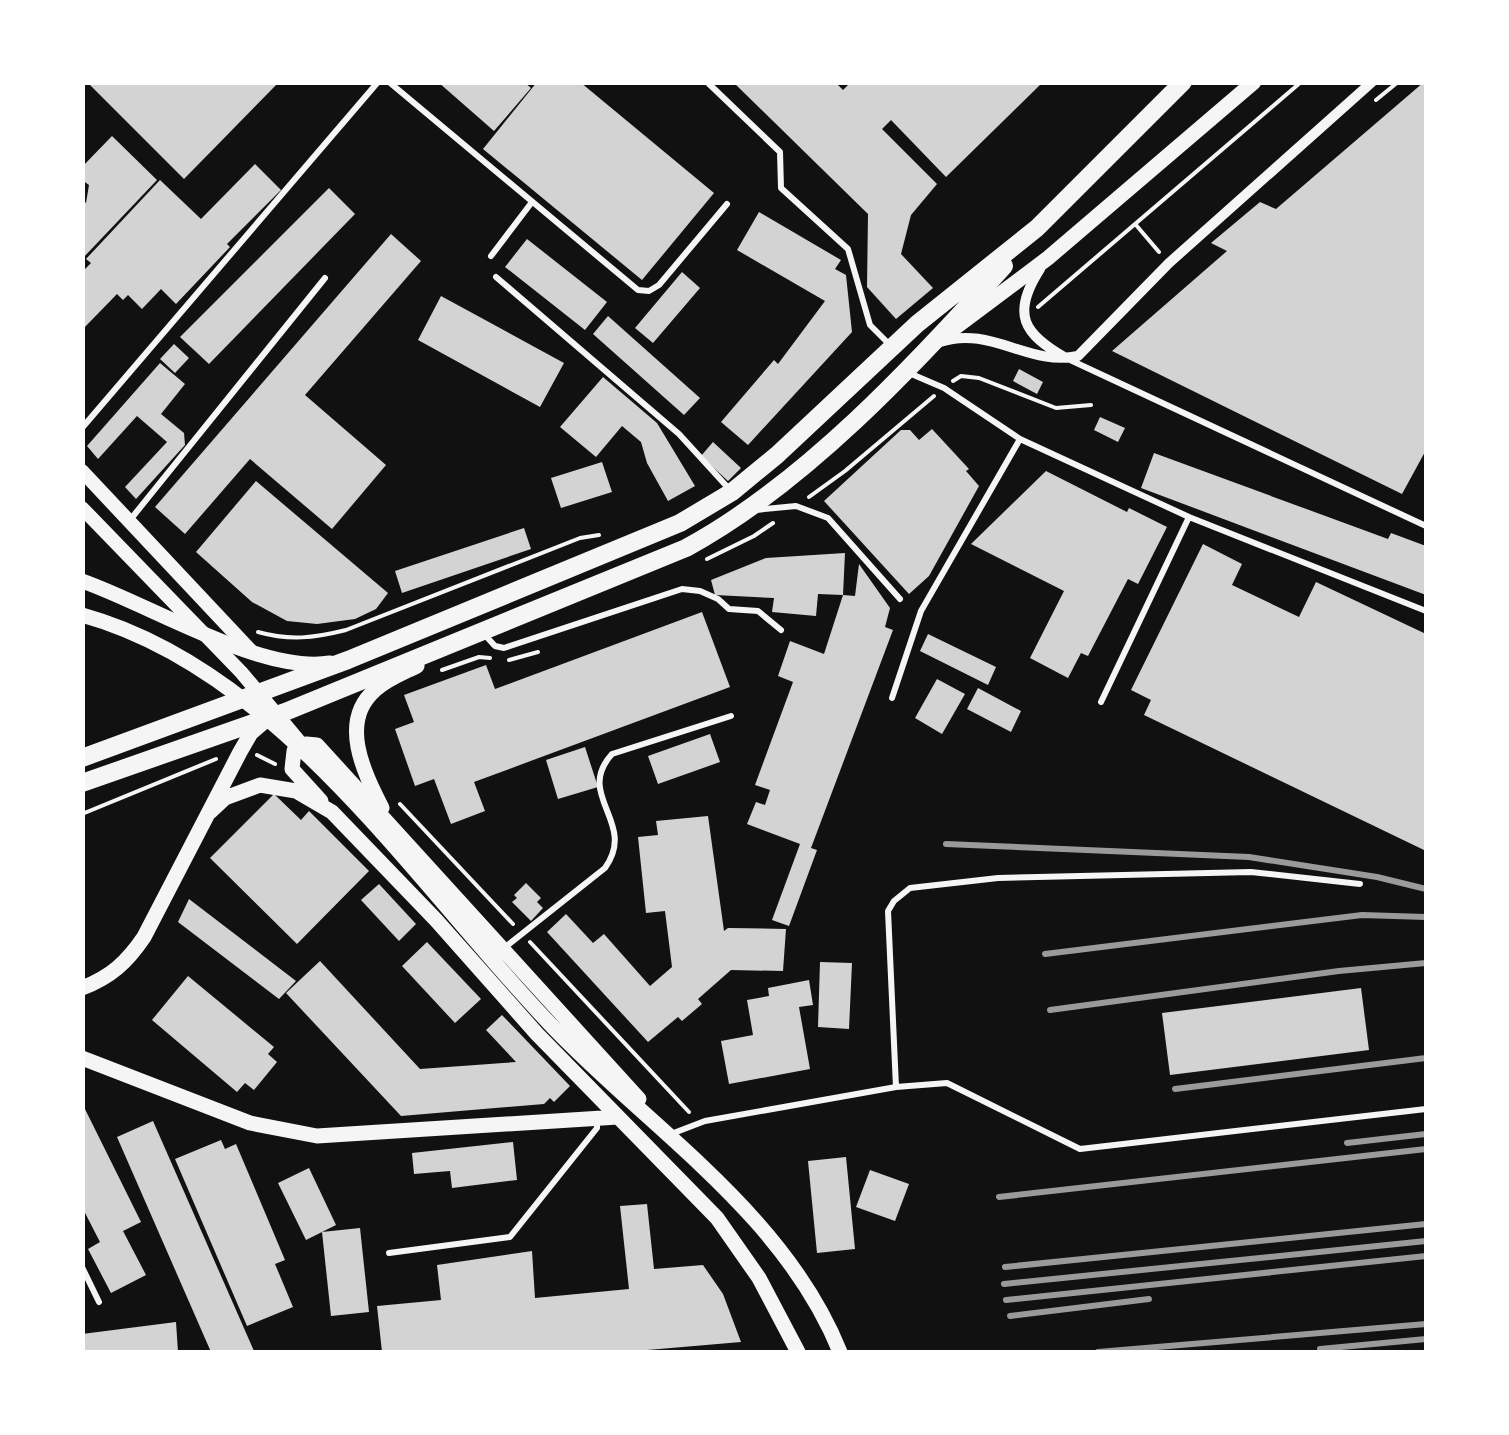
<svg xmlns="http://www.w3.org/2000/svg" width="1509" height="1435" font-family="Montserrat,sans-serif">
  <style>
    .building { fill: #d3d3d3 }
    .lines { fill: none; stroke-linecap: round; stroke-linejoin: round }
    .path { stroke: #f5f5f5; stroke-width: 4 }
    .service { stroke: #f5f5f5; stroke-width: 6 }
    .minor { stroke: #f5f5f5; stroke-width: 10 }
    .tertiary { stroke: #f5f5f5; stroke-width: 14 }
    .secondary { stroke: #f5f5f5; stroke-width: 15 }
    .primary { stroke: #f5f5f5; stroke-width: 18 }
    .rail { stroke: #9a9a9a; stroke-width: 6 }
  </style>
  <rect width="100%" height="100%" fill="#111"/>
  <path class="building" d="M87,82H279L184,179Z
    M438,82H524L531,88L494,131Z
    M537,82H580L714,193L642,280L483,149Z
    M733,82H835L843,90L851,82H1043L946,177L891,120L882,129L937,184L911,215L901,254L933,288L896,319L867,287L868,214Z
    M1424,82H1426V450L1402,494L1112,351L1227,251L1211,243L1260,202L1276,209Z
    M112,136L157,180L82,259V199L86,203L89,185L82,180V167Z
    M255,164L281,190L227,244L230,247L176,304L161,289L142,309L128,295L123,300L117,294L82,330V272L91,263L86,259L160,180L201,219Z
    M329,188L355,214L209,364L180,337Z
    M759,212L841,260L835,269L846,275L852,332L748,445L721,422L774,360L778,364L825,301L737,250Z
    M391,234L421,261L305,395L386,465L332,529L250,459L185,534L155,507Z
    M527,239L607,302L585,330L505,267Z
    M682,272L700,288L653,343L635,328Z
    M441,296L564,363L540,407L418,340Z
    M608,316L700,398L684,415L593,334Z
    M174,344L189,358L175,373L160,359Z
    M160,363L185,384L161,414L184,433L185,445L136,499L125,487L167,442L137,416L98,459L87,446Z
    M1019,369L1043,382L1037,394L1013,381Z
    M603,377L657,423L695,486L668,501L647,463L641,442L622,426L596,457L560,427Z
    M1100,417L1125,428L1118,442L1094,430Z
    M932,429L969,469L966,471L979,486L929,576L909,594L824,501L901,430H910L919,440Z
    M713,442L741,468L728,481L701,456Z
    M1154,453L1388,539L1391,533L1426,546V595L1141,488Z
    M602,462L612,492L561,508L551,478Z
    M1046,471L1127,512L1129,508L1167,527L1138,584L1128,579L1088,656L1081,653L1068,678L1030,658L1064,591L971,544Z
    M256,481L388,593L376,609L355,619L317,624L287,621L252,602L196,552Z
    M524,528L531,549L402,593L395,571Z
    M1203,544L1242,564L1232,585L1299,617L1316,582L1426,634V851L1144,715L1151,700L1131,690Z
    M845,553L843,595L818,594L816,616L772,612L774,598L715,595L711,580L766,558Z
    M859,564L890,608L885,627L893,630L811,848L817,850L789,926L772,920L800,844L747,824L756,802L765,805L770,790L755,785L793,682L778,676L790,641L824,654L843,595L855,596Z
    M702,612L730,687L474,782L485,811L451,824L434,779L415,786L395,729L414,722L404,695L486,665L495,689Z
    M928,634L996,667L988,685L920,651Z
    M937,679L965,694L942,734L915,718Z
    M978,688L1021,711L1011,732L967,709Z
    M710,734L720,762L658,784L648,756Z
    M585,747L598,787L558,799L546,760Z
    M274,794L301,820L309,811L369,871L297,944L210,858Z
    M708,816L724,931L728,928L786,929L783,971L731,970L698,999L702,1004L682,1021L678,1017L648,1042L547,932L566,914L593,943L604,934L650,986L672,967L665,911L646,913L638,837L658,835L656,821Z
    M526,883L541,898L537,902L543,908L531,921L512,902L517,898L514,895Z
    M379,884L416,924L399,941L361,900Z
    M189,899L296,981L279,999L178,922Z
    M427,942L481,999L455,1023L402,966Z
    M320,961L420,1069L516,1062L486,1030L502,1015L570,1086L554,1102L550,1098L544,1104L401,1116L286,993Z
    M820,962L852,963L849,1029L818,1027Z
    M188,976L274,1047L268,1054L277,1062L254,1090L245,1083L237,1092L152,1020Z
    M809,980L813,1005L799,1007L810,1069L729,1084L721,1041L753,1035L747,1000L769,996L768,988Z
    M1361,988L1369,1050L1170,1075L1162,1013Z
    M82,1103L141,1222L123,1231L146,1275L111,1293L88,1249L100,1242L82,1207Z
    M153,1121L254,1351L250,1352H211L117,1137Z
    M221,1140L225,1149L236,1144L285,1260L275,1264L293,1307L247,1326L175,1159Z
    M513,1142L517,1180L452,1188L450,1171L414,1174L412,1153Z
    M846,1157L855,1249L817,1253L808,1161Z
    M309,1168L336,1225L306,1240L278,1183Z
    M870,1170L909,1184L895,1221L856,1207Z
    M647,1204L654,1269L703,1265L723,1294L741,1342L624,1352H382L377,1306L441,1300L437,1265L532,1251L535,1298L629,1289L620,1206Z
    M360,1228L369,1312L331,1316L322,1232Z
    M176,1322L178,1352H82V1334Z"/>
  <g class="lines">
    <path class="path" d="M1376,100L1398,82
      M1136,225L1159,252
      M1038,307L1301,82
      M953,381L961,376L979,378L1056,408L1091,405
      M809,497L845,471L934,396
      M707,559L754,536L773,523
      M258,632C290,641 314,638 346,630L580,538L599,535
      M509,660L538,652
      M442,670L479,657L490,658
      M257,755L275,764
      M400,804L513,924
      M82,814L216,759
      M530,942L689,1112"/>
    <path class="service" d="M389,82L638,290L649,291L659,285L727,204
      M707,82L780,152L781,188L848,249L870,325L889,344
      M491,256L532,202
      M496,277L679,434L731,491
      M1068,359L1426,526
      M909,373L944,388L1020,439
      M82,428L378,82
      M755,510L796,506L828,518L900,599
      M130,520L325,278
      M484,634L495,646L504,648L682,589L700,591L718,599L729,609L758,611L781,630
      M892,698L921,611L1020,439L1189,517L1426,611
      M1101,702L1189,517
      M504,948L605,868C638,822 574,796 612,754L731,716
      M896,1087L888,911L894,901L910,888L998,878L1251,872L1360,884
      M671,1134L705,1121L896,1087L947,1083L1080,1149L1426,1109
      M389,1253L510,1237L597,1128V1120
      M82,1267L99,1302"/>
    <path class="minor" d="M1040,269C1011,314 1023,334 1066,358
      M940,342C991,325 1029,367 1078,356L1169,263L1372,82"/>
    <path class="tertiary" d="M82,471L253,653
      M82,508L241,672L298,740"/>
    <path class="secondary" d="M956,327L1048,258L1254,82
      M82,581C151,605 261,674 330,663
      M82,615C281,670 415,883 551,1025C650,1129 784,1213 840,1352
      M321,801L292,769L294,751L306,744L317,745L639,1099
      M382,808C365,774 338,722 375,690C387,679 403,673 417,666
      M210,812L225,798L260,785L296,791L332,812L436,920L537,1034L717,1218L759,1278L798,1352
      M82,988C111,977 127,962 144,937L240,752L251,733L265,721
      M82,1058L250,1123L317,1136L618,1117"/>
    <path class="primary" d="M82,758L348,660L680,523L732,492L777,455L917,324L1037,228L1183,82
      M82,783L285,712L686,548C804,484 914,366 1004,266"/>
    <path class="rail" d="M946,844L1249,857L1377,877L1426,889
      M1045,954L1362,915L1426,917
      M1050,1010L1339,971L1426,963
      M1175,1089L1426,1058
      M1347,1143L1426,1134
      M999,1197L1426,1149
      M1005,1267L1426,1224
      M1004,1284L1426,1241
      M1006,1300L1426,1256
      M1010,1316L1149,1299
      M1320,1349L1426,1339
      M1098,1352L1426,1324"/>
  </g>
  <rect width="1509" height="1435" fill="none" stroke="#ffffff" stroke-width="170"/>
</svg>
